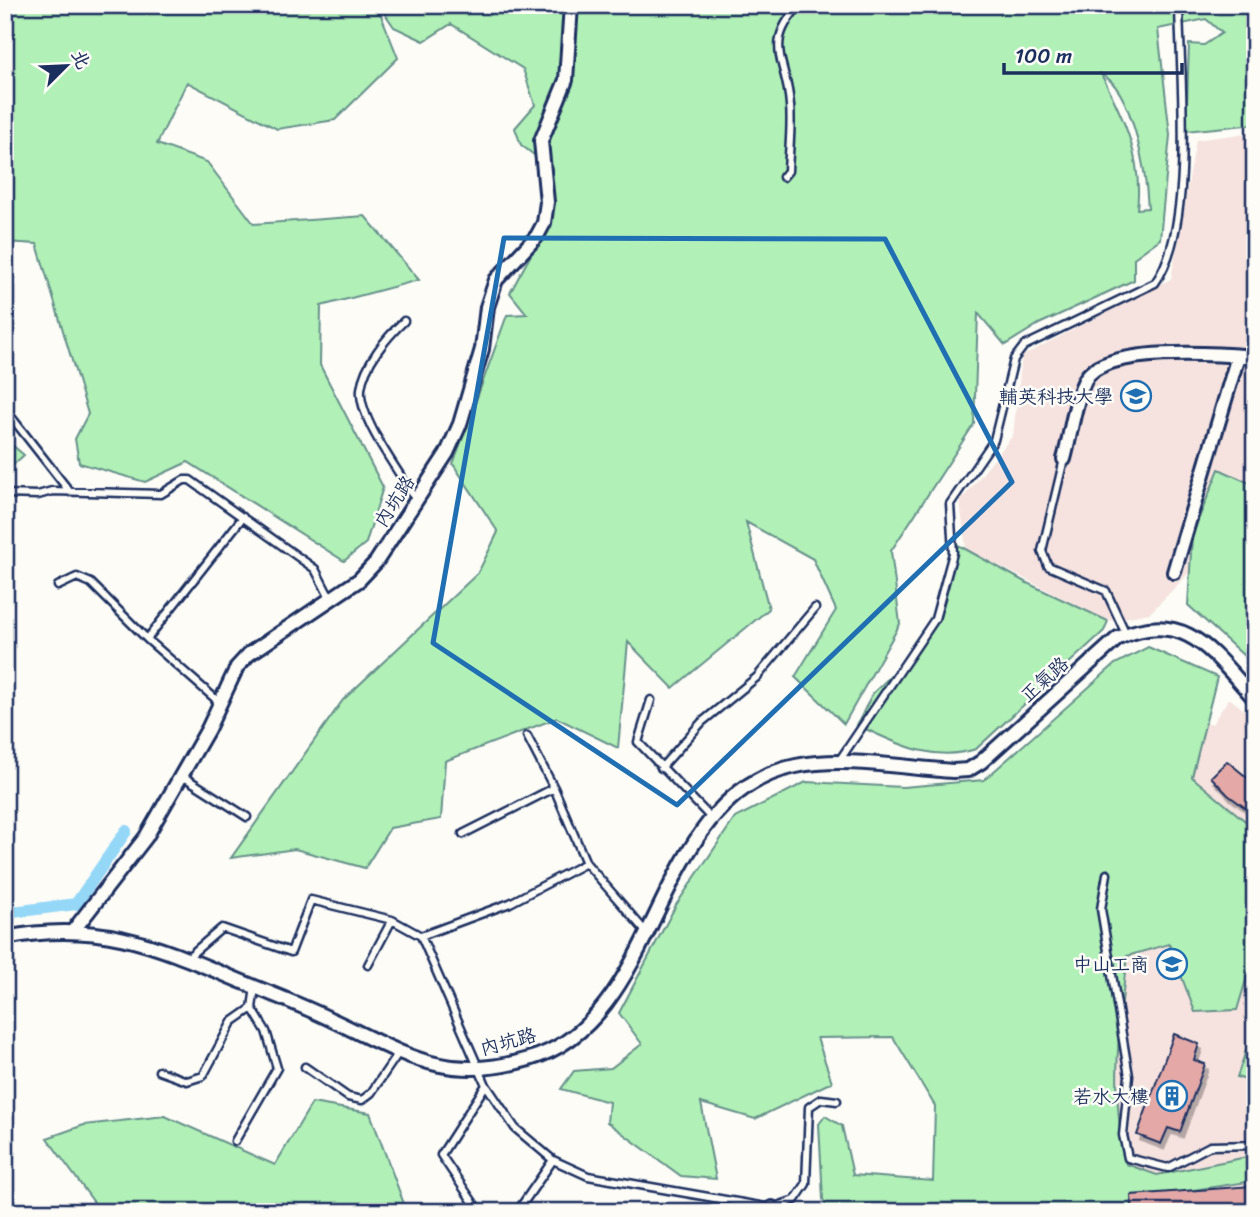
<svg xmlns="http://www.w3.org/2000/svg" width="1260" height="1217" font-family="Sriracha,'LXGW WenKai TC',sans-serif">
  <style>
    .built { fill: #f6e3df }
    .green { fill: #b1f0b7; stroke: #66908a; stroke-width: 2; fill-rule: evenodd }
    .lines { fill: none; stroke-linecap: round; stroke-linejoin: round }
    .canal { stroke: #94d7f6; stroke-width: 12 }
    .building { fill: #e4a9a7; stroke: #1b2f5e; stroke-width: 2; filter: url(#shadow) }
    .service-casing { stroke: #1b2f5e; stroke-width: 11 }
    .minor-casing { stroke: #1b2f5e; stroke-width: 18 }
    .service { stroke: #fdfcf7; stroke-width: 6 }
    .minor { stroke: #fdfcf7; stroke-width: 12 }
    .marked { fill: none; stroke: #1f6fb2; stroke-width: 5; stroke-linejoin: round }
    .labels { text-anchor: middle; stroke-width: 5; stroke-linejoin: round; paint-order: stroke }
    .poi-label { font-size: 19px; fill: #1b2f5e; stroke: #fdfcf7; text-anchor: end }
    .street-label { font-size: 19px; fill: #1b2f5e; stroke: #fdfcf7 }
  </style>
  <defs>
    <filter id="shadow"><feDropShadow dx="3" dy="5.5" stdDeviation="0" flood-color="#0004"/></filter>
  </defs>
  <rect width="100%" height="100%" fill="#fdfcf7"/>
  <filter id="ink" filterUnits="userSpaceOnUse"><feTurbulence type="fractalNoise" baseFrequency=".0143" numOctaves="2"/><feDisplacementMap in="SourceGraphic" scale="14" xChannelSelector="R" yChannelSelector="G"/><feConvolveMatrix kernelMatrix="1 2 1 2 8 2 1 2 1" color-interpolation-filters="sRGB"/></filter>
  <g filter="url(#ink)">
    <path class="built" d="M1255,132V518L1222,539L1150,613L1108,621L966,549L960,502L1013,435L1022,356L1171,279L1196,140Z
      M1229,698L1255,718V1212H1122L1101,1101L1159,712L1212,724Z"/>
    <path class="green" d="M5,5H377L398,58L335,120L277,129L187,82L157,144L207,162L254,224L365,216L419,280L321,306L320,365L383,487L366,543L344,561L188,462L145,482L79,463L75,439L88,414L37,244L5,242Z
      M379,5H1255V124L1186,131L1189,44L1204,45L1222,33L1206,19L1158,29L1170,135L1160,239L1134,258V280L1039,324L1005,345L978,313L974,424L891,551L900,624L844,724L795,677L836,610L813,559L746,522L769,609L673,688L628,642L618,748L557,718L445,761L441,819L390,828L365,868L295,849L231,858L343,700L478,573L498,532L453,464L507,315L527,314L510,293L534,249L532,234L551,195L552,169L521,145L515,128L535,105L523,69L451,24L424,41L394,27ZM1101,74C1133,89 1146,173 1148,208L1137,209C1143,159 1124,118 1101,74Z
      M5,439L24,455L12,466L5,460Z
      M1219,469L1249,483L1255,481V666L1188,605L1192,535Z
      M958,545L1025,582L1108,621L1104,631L976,749C932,763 896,743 857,725L872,694L904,663L938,614Z
      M1148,647L1217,677L1192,777L1255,829V950L1237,1010L1195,1012L1169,944L1127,956C1119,1026 1110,1094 1126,1164L1157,1175L1247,1157L1248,1182L1144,1197L1146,1212H828L823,1199L819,1124L825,1116L842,1126L853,1175L933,1181L935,1106L893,1037L817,1038L832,1082L755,1119L701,1103L716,1179L681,1176L607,1122L609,1102L561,1089L574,1071L611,1068L642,1044L619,1013L676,905L735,818L806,782L903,787L984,780L1115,664Z
      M1255,1024V1083L1237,1077Z
      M312,1103L370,1113L407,1212H101L47,1138L84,1125L165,1116L275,1165Z"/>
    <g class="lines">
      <path class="canal" d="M5,913L76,904L126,831"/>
    </g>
    <path class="building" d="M1227,761L1255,784V815L1228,795L1211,777Z
      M1174,1034L1199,1044L1194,1060L1205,1064L1180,1132L1168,1128L1161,1144L1137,1135Z
      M1252,1186L1255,1212H1132L1131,1195Z"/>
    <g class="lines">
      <g class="service-casing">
        <path id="service" d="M783,177L788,171C789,149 792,127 790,105C787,60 762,45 800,5
          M404,321C387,337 364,364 361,389C358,419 401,474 416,500
          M5,409L70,492
          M1064,459L1042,551L1048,566L1106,591L1126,634
          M5,494L38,495L52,491L161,494L184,480H190L315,569L331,600
          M58,586L77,577L91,583L147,639L219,702
          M147,639L243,517
          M651,700L638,742L711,818
          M527,736L554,788L586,863L646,932
          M839,761L935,619L953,553L950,504L994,440L1014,359L1024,346L1155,283C1196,226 1180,77 1179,5
          M661,768L702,722L757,677L815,608
          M181,775L247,817
          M463,834L554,788
          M1107,874L1101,909L1129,1076L1123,1135L1128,1158L1168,1168L1210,1146L1255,1145
          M421,936L486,1085L515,1128L553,1160L588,1176L772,1208L795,1200L806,1184L809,1107L821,1099L837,1101
          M187,958L222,928L291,952L311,900L392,920L421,936L510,903L586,863
          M368,965L392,920
          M305,1067L348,1097L362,1100L371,1093L399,1052
          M159,1071L187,1081L203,1076L232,1022L252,1008L255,987
          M235,1141L277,1068L266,1031L252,1008
          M479,1211L441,1155L486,1085
          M517,1212L553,1160"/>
      </g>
      <g class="minor-casing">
        <path id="minor" d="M1064,459C1071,434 1074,403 1085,380C1102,345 1219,354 1255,357
          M1174,572L1238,356
          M73,931L146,837L208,729L237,667L249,654L359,580L376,562L447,453L460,424L482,349L487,307L496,280L537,236L544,223L547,202L541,141L566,80L571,5
          M5,938C95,920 153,944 233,978C266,992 300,1004 332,1020C405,1054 445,1084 529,1059C666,1019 649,796 796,766C846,756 903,768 953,771L968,770L981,762L1118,638C1187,607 1214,655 1255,699
          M772,1208L779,1212"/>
      </g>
      <use href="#service" class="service"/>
      <use href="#minor" class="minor"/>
    </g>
  </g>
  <path class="marked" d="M504,238L885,239L1012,482L677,805L433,643Z"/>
  <defs>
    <g id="university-ring" transform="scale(1.575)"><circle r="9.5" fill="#fdfcf7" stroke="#1f6fb2" stroke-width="1.5"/><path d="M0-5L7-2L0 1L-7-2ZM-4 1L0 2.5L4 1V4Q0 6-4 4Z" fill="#1f6fb2"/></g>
    <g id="school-ring" transform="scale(1.575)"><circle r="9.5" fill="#fdfcf7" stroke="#1f6fb2" stroke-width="1.5"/><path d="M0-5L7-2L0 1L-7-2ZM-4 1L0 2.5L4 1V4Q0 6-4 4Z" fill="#1f6fb2"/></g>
    <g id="building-ring" transform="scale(1.575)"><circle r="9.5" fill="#fdfcf7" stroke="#1f6fb2" stroke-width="1.5"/><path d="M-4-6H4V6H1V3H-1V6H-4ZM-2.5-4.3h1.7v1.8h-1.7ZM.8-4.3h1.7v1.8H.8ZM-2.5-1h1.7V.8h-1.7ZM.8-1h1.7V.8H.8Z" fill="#1f6fb2"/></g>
  </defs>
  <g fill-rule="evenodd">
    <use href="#university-ring" x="1136" y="396"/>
    <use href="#school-ring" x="1172" y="964"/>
    <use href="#building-ring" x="1172" y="1096"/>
  </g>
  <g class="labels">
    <g class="poi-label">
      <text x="1113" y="403">輔英科技大學</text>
      <text x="1149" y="971">中山工商</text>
      <text x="1149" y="1103">若水大樓</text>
    </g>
    <g class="street-label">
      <text transform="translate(394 501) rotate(-57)" y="7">內坑路</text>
      <text transform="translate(1044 679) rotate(-42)" y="7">正氣路</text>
      <text transform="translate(508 1041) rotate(-15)" y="7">內坑路</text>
    </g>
  </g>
  <rect width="1260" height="1217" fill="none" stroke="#fdfcf7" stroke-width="28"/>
  <rect x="14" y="14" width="1232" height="1189" fill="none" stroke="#1b2f5e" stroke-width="2.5" filter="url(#ink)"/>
  <g transform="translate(66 66) rotate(66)" stroke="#fdfcf7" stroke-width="5" paint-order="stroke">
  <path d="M0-5L12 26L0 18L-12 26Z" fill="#1b2f5e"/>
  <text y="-10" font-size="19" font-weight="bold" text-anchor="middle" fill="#1b2f5e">北</text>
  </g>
  <path d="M1004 63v10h178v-10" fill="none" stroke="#1b2f5e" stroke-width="3.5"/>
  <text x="1015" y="63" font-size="21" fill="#1b2f5e" stroke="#fdfcf7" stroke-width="5" paint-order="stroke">100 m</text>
</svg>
